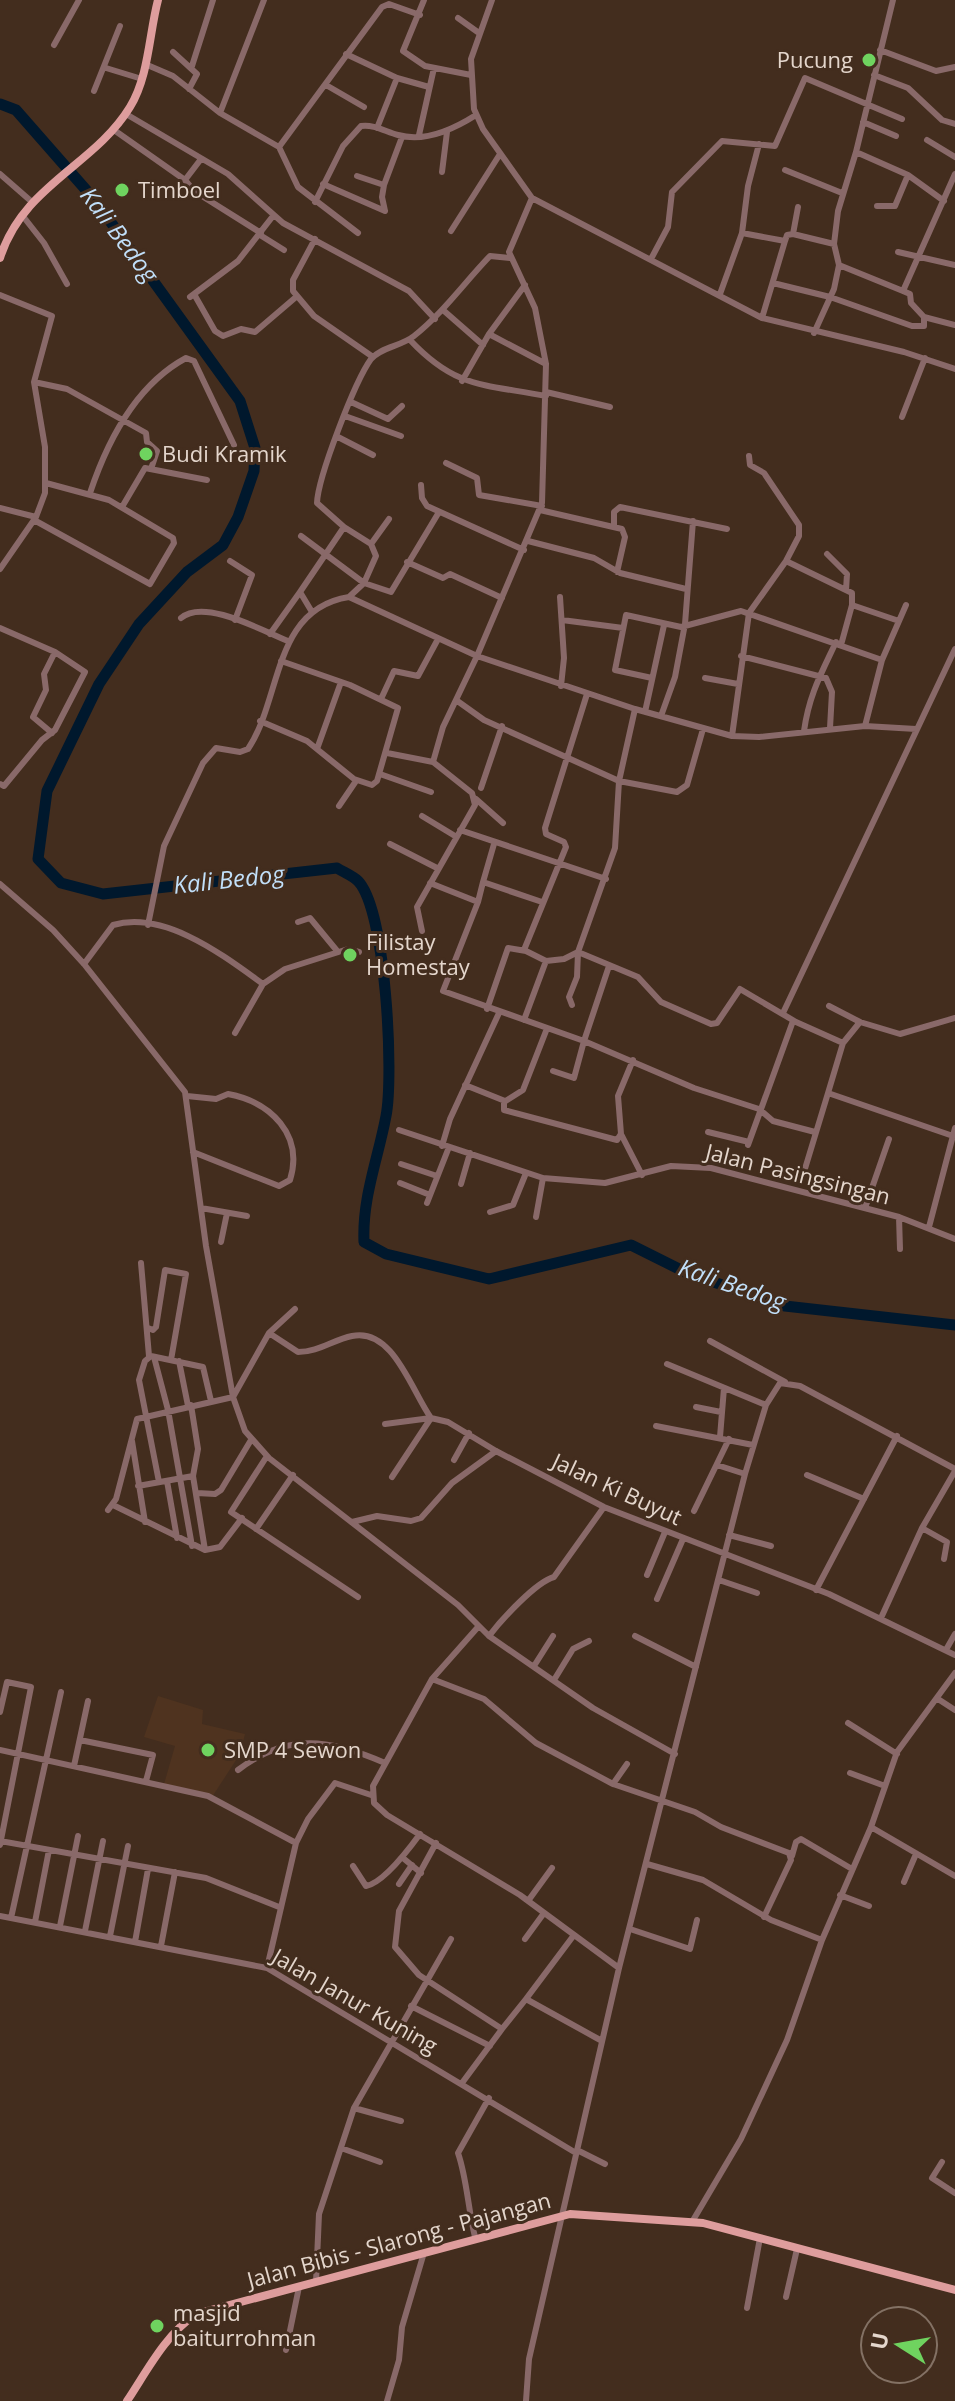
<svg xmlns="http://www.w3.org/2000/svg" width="955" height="2401" font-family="'Open Sans',sans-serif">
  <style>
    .built { fill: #4f331f }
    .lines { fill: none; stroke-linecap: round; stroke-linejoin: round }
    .river { stroke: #00182d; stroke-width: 11 }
    .minor { stroke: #896969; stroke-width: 6 }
    .major { stroke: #de9d9d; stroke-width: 8 }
    .poi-dot { fill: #6fd35f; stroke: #432d1e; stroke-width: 3 }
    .labels { text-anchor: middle; stroke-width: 6; stroke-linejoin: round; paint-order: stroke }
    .poi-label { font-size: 22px; fill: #e4d6cc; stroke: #432d1e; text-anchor: start }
    .street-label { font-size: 22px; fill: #e4d6cc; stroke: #432d1e }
    .water-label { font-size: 24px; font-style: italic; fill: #c1dff9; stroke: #432d1e }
  </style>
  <rect width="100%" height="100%" fill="#432d1e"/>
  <path class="built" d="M158,1696L203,1710L202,1724L245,1734L240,1754L212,1797L164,1784L175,1746L144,1737Z"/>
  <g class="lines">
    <path class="river" d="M0,104L16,110L94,199L240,401L255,448L254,471L238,517L223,545L187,572L139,624L99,684L47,791L38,859L61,883L103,894L337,868C343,872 353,876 358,881C386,910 394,1075 386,1116C378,1159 362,1198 364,1242L386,1254L489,1279L631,1245L687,1273L785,1306L955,1325"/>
    <path class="minor" d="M424,0L403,51L425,66L471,75
      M492,0L471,59L474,109L483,129L532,198L762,318L904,352L955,369
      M458,18L479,33
      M54,45L79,0
      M880,50L936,71L955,67
      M173,52L197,74L189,89
      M346,54L397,78L429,87
      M145,64L173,76L220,113L279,147L298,187L358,233
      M192,66L213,0
      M106,68L142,79
      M874,75L908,88L942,120L955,124
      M326,85L364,107
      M94,91L120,26
      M220,113L264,0
      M126,114L228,174L283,223L409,291L435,319
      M863,122L896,136
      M377,128L397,78
      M114,130L185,180L194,191L261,233
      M419,135L434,68
      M927,140L955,157
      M279,147L382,7L389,4L420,15
      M856,152L908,175L944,201
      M785,170L842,193
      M442,172L447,132
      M0,174L32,202
      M357,176L384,185L402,137
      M185,180L201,159
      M323,184L385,211
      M384,185L382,197L385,211
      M532,198L509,252L535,308L546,364L542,503L477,656L635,709L732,736L759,737L865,726L916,729
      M315,202L343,146L361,126C374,124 386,132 398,135C425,143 454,129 476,115
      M877,206H895L908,175
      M22,215L44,243L67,284
      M451,231L500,154
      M742,233L785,241L762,318
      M793,234L798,207
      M260,235L284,250
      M315,239L293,280V291L314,316L373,357
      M785,241L787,235L793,234L834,244
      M898,252L955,265
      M651,259L668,227L672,192L722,141L775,146L805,78L902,119
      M839,265L903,291
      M773,283L830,297L912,326H924V317L911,303L910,294L903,291L955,174
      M194,294L215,331L223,336L241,329L255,332L296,297
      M720,294L742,233L748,186L759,144
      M0,295L52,316L34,382L45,447V493L36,517L0,569
      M190,297L238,261L273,216
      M443,310L483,345
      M924,317L955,325
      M814,333L834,289L839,265L834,244L838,211L856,152L893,0
      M489,334L546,364
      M410,340C456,389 484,384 546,396
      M462,381L489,334L525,285
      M34,382L67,389L146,433L147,442L157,451L151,469
      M546,392L610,407
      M351,402L388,419L402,406
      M345,416L401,436
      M902,417L925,358
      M338,437L373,455
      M446,463L477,478L479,495L542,506
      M421,485L422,498L427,506L524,550
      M90,493C107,442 136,385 186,358L194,361L234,445
      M122,507L145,468L207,480
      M0,508L36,517
      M540,510L622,529L625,537L617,572
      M389,519L371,544L344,527L317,503C318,477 355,381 371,359C381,347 402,346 414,336C443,313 464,283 490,256L510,258
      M34,520L150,584L174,543L173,538L109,500L46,483
      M614,525V512L620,507L727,529
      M301,536L364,583L376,556L371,544
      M528,541L594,558L620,573L686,589
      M827,554L847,574L846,590
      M230,561L252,575L235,620
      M786,561L852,593V605L899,621
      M407,562L443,578L450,574L502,598
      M349,597L364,583L391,592L439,512
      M560,597L564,658L561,686
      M312,612L300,592L344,527
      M181,618C204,598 263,631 288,641
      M562,620L623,628
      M0,628L55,652L85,672L55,730L42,740L4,786L0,784
      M270,634L300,592
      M841,645L852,605
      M741,656L826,678L832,692L830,728
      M882,660L906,605
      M652,678L615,670L626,615L681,627L741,611L882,660L865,726
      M705,678L738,684
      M381,699L394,671L418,676L438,639
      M456,700L484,720L619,781L677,792L687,785L703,729
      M645,712L664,625
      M661,716L675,677L685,624L693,521
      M260,721L307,741L354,779L372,785L377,781L398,708L350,685L281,661
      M804,731C809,695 821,674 836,642
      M52,733L33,717L46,690L44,674L55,652
      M732,736L749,613L786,561L799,536V525L764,473L750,465L749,456
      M317,749L341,682
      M387,753L433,762
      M380,774L431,792
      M481,788L502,726
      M476,799L503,823
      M339,806L356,781
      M422,816L455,836
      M460,830L606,879
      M390,844L437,868
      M494,844L483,882L542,902
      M430,883L478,902L443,991L584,1041L574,1078L553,1071
      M0,884L53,930L84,964L185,1092L206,1246L233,1397L245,1431L269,1458L458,1605L489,1636L593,1708L675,1754
      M478,902L483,882
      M298,922L310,918L338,952
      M148,925L164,846L203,763L216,748L240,752L248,749C282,699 272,609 349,597L477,656L443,727L433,762L472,793L475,805L417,907L422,931
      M524,950L566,847L564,842L546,834L545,828L587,694
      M578,952L638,977L661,1002L711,1024L717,1023L740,989L796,1022L843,1043L860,1022L900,1034L955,1018
      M84,964L113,925C165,910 224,956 263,984
      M609,966L584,1041L694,1088L759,1109L773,1121L815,1132
      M572,1005L569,997L577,977L578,952L615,848L619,781L635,709
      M829,1006L860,1022
      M487,1009L508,948L526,951L546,961
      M783,1013L955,649
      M524,1020L546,961L564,959L578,952
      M546,1031L523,1090L504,1102V1110L617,1140L621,1134L618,1096L633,1060
      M235,1033L263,984L285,969L348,949L359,952
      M843,1043L828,1093L953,1136
      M465,1085L505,1101
      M187,1096L216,1099L228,1094C271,1102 304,1135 290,1180L279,1186L193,1152
      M399,1130L543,1178L605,1183L671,1166L711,1168L899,1217L955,1239
      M708,1132L749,1142
      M621,1134L642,1175
      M748,1145L793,1021
      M442,1146L450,1119L499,1013
      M401,1164L437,1176
      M804,1172L828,1093
      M400,1183L430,1195
      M461,1184L470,1153
      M427,1203L449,1147
      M201,1208L247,1216
      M865,1208L889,1139
      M490,1212L513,1205L526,1173
      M536,1217L543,1178
      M899,1217L900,1249
      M929,1227L955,1128
      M221,1242L227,1213
      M141,1263L149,1356
      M148,1328L153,1330L156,1327L165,1270L186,1274L171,1360
      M269,1333L298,1352C318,1352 333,1340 352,1336C393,1327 412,1392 431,1418
      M710,1341L785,1382
      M154,1357L168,1410L192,1546
      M179,1361L188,1406
      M667,1364L766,1405
      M191,1405L198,1449L193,1476L205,1550
      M696,1407L721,1412
      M385,1424L431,1418L448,1422L496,1451L604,1507L829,1594L955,1655
      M656,1426L753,1445
      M720,1437L724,1388
      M132,1441L145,1522
      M267,1456L231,1512L358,1597
      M454,1460L469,1433
      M717,1465L745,1474
      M807,1475L864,1499
      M392,1477L431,1418
      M167,1481L177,1538
      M159,1482L139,1380L145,1361L151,1356L203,1367L211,1401
      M138,1486L193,1476
      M197,1493L215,1494L221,1490L251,1440
      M113,1505L205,1550L220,1547L242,1518
      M108,1510L116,1499L137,1419L233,1397L269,1333L295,1309
      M694,1511L729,1439
      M352,1522L377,1516L411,1521L421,1518L452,1483L496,1451
      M922,1528L947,1542L944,1559
      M256,1529L293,1475
      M729,1535L771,1546
      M647,1575L665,1532
      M719,1580L757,1593
      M816,1590L897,1436
      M657,1599L683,1539
      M881,1618L922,1528L955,1471
      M478,1627L432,1679L373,1786L374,1803L387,1815L520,1895L619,1968
      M489,1636C502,1619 536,1582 554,1577L604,1507
      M635,1636L696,1667
      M947,1648L955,1634
      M534,1666L553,1636
      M432,1679L484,1699L536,1743L613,1784L695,1812L721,1827L789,1853L791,1860L764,1917
      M554,1680L573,1649L589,1641
      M938,1699L955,1710
      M0,1712L7,1682L31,1687L0,1845
      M848,1723L897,1754
      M80,1740L153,1755L146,1781
      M0,1750L208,1796L296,1843L308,1819L335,1783L371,1795
      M74,1766L88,1701
      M238,1770C288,1732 330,1739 385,1763
      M850,1773L885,1786
      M613,1784L627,1764
      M871,1827L955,1876
      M0,1841L206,1878L279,1907
      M436,1843L399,1911L395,1947L419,1975L502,2029L526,1999
      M792,1856L796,1842L801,1839L852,1869
      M403,1858L421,1873
      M647,1864L703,1880L771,1920L822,1940
      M353,1866L366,1886C383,1883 409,1849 420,1834
      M904,1882L916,1854
      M399,1884L412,1865
      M840,1895L869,1906
      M528,1901L552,1868
      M0,1916L267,1968L576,2153
      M11,1918L61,1692
      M35,1922L49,1850
      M60,1926L78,1836
      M630,1929L690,1949L697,1920
      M85,1931L103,1841
      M574,1935L526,1999L602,2041
      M110,1936L128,1846
      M525,1939L544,1913
      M135,1942L148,1869
      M161,1946L175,1872
      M267,1968L296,1843
      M411,2006L490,2046
      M462,2083L502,2029
      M354,2108L401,2121
      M341,2148L380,2162
      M577,2150L605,2164
      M942,2162L932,2178L955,2193
      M692,2222L741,2139L787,2040L822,1940L871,1827L897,1752L955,1673
      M475,2237C468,2209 467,2179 458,2153L489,2098
      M316,2282L319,2214L354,2108L451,1939
      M786,2297L797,2249
      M747,2308L760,2238
      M286,2350L299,2287
      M387,2401L399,2360L402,2327L423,2256
      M526,2401L529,2359L619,1968L745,1474L766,1405L780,1383L800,1386L955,1469"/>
    <path class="major" d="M0,258C23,185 94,166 130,107C149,76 149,34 158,0
      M127,2401C147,2371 165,2335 196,2314L570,2214L703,2223L955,2290"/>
  </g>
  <g class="poi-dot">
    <circle cx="869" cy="60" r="8"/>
    <circle cx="122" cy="190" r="8"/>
    <circle cx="146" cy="454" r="8"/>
    <circle cx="350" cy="955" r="8"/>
    <circle cx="208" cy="1750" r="8"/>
    <circle cx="157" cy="2326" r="8"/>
  </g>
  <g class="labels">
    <g class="poi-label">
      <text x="853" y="68" text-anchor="end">Pucung</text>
      <text x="138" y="198">Timboel</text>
      <text x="162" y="462">Budi Kramik</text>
      <text x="366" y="950">Filistay<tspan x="366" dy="25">Homestay</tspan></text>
      <text x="224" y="1758">SMP 4 Sewon</text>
      <text x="173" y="2321">masjid<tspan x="173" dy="25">baiturrohman</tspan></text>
    </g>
    <g class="street-label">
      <text transform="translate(798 1174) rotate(14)" y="8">Jalan Pasingsingan</text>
      <text transform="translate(617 1489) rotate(25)" y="8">Jalan Ki Buyut</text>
      <text transform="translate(355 2001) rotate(30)" y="8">Jalan Janur Kuning</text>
      <text transform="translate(399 2240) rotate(-15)" y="8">Jalan Bibis - Slarong - Pajangan</text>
    </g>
    <g class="water-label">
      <text transform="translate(119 235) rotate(53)" y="8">Kali Bedog</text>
      <text transform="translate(229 880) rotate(-6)" y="8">Kali Bedog</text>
      <text transform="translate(732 1285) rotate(19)" y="8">Kali Bedog</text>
    </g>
  </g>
  <g transform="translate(899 2345) rotate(281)"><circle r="38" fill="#432d1e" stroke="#837164" stroke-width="2"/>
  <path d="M0-6L14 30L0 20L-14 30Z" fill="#6fd35f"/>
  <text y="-12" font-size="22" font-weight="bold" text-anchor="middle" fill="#e4d6cc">U</text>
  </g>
</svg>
